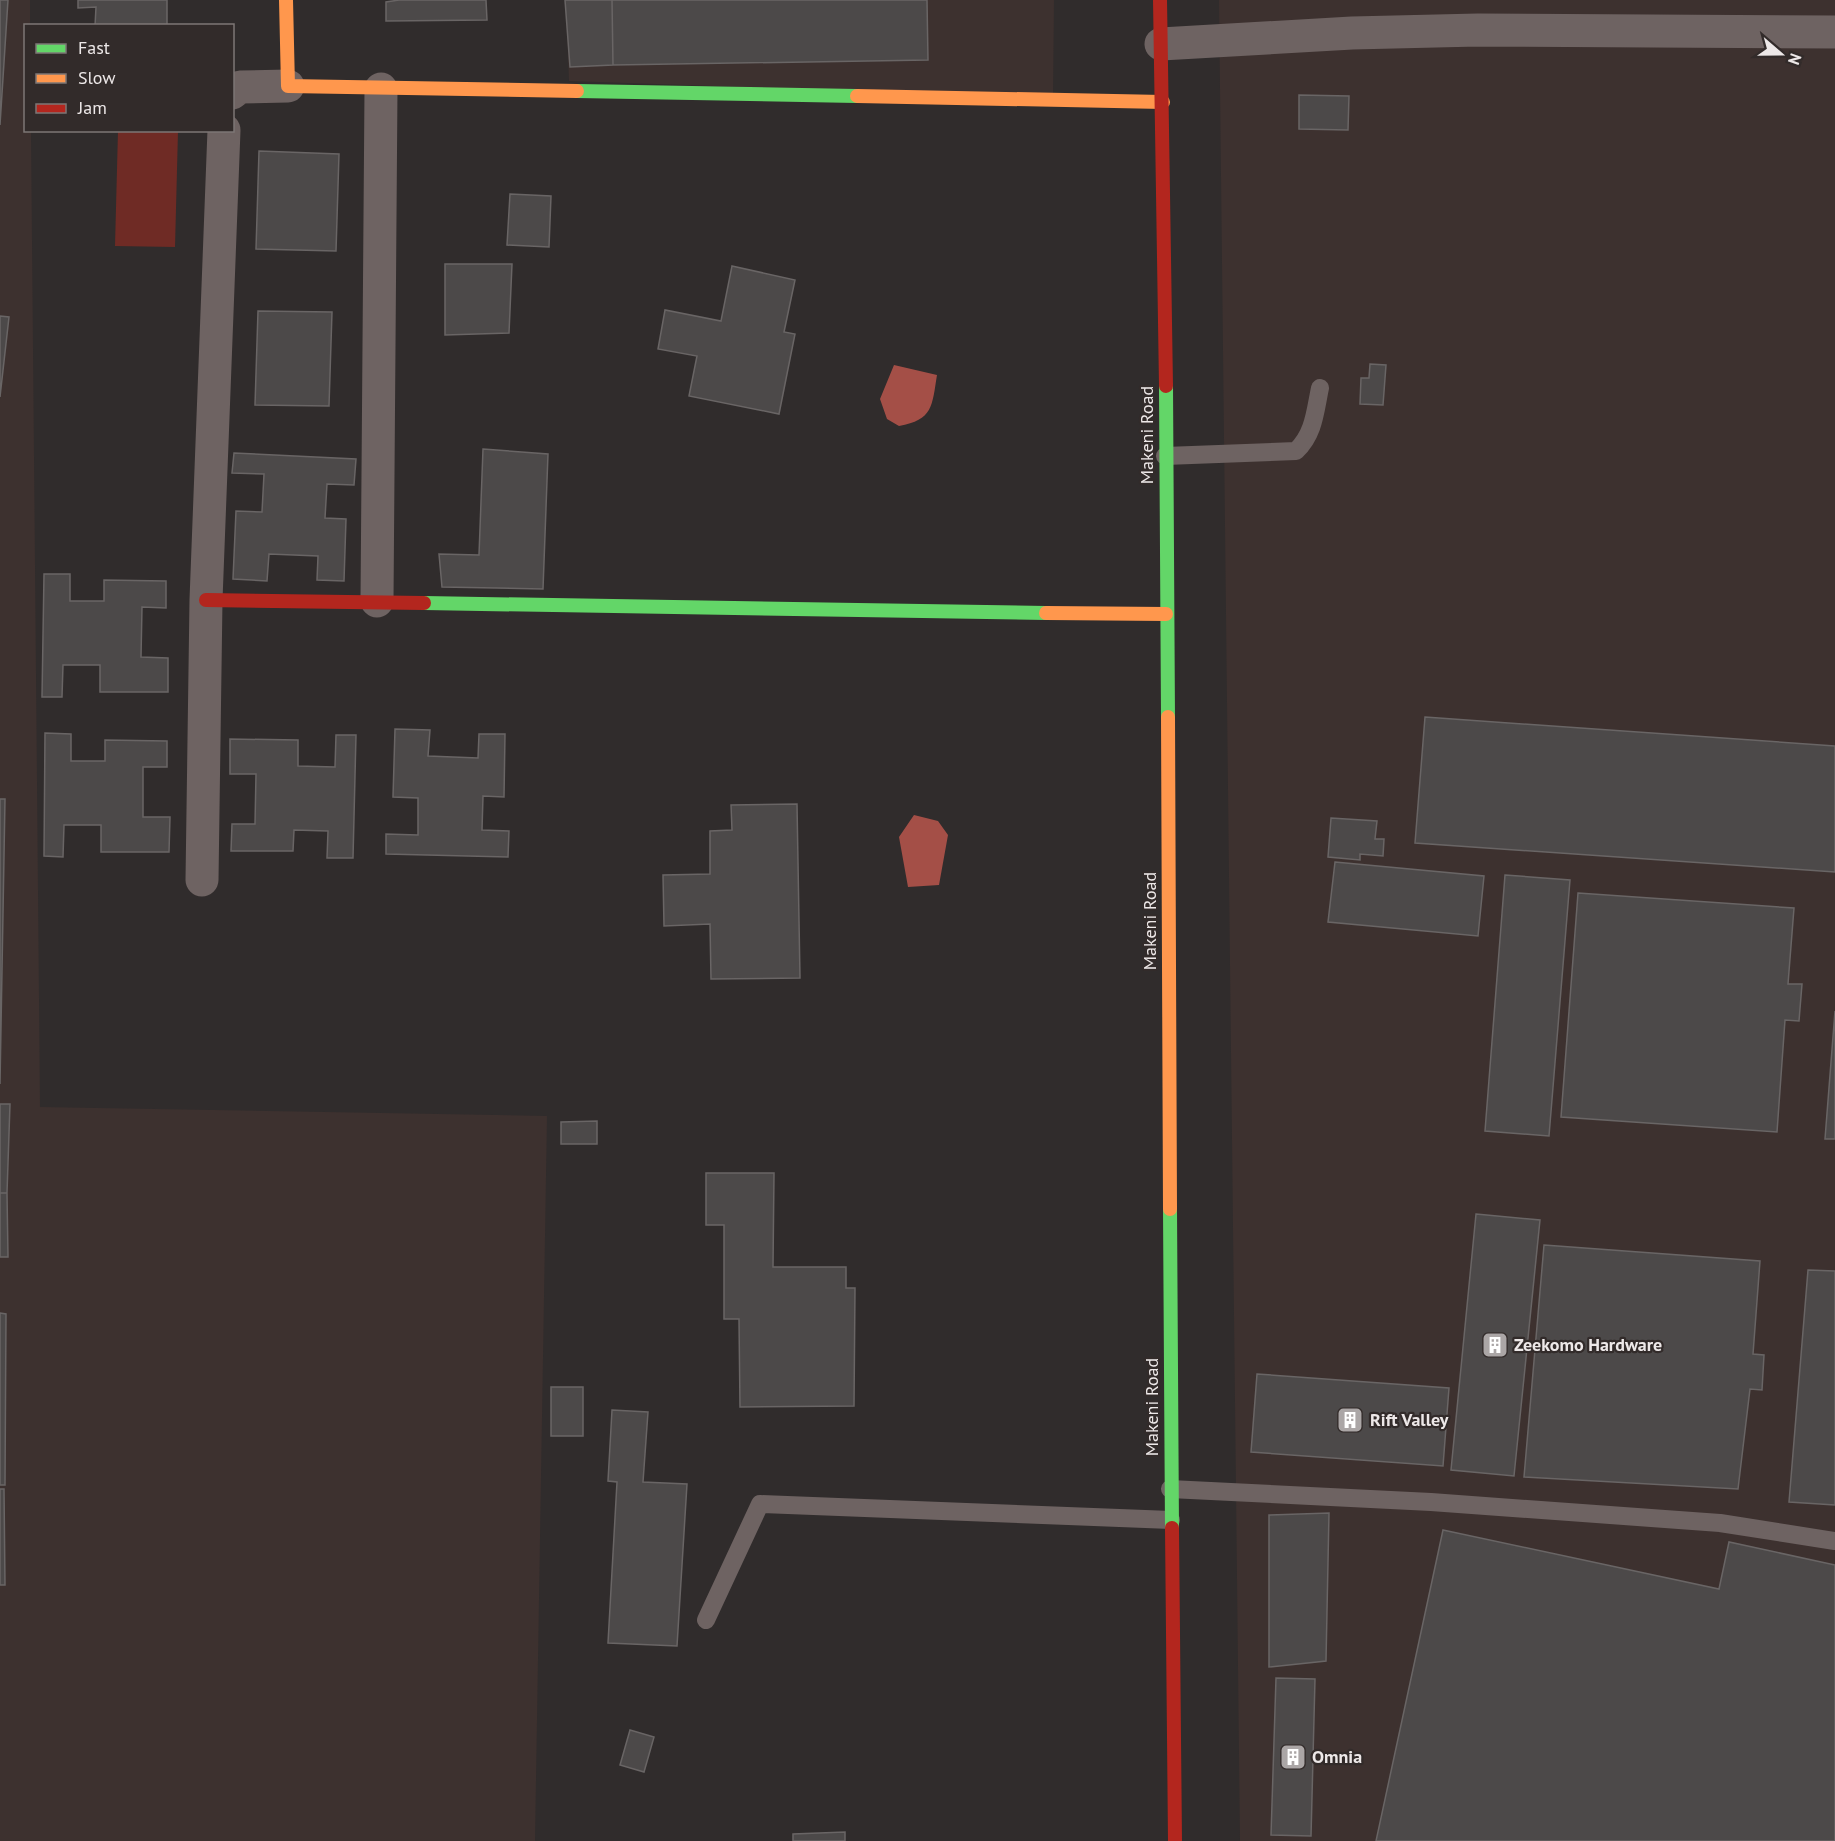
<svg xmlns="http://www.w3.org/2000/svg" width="1835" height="1841" font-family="'PT Sans',sans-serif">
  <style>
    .built { fill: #3d312f }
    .green { fill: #6f2b25 }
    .water { fill: #a44f47 }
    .building { fill: #4c4949; stroke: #696565; stroke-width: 1.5 }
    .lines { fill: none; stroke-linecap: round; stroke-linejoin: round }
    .lane { stroke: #6e6362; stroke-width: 18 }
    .street { stroke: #6e6362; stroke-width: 33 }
    .fast { stroke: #63d668; stroke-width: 14 }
    .slow { stroke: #ff974d; stroke-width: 14 }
    .jam { stroke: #b3261e; stroke-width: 14 }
    .labels { text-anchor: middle; stroke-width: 4.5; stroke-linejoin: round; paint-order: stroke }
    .street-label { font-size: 18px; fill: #ede8e8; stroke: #322b2a }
    .poi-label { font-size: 18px; font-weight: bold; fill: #ede8e8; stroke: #322b2a; text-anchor: start }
  </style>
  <rect width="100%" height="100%" fill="#302c2c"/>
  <path class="built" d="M0,0H30V25L26,26V130L31,131L40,1107L547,1116L535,1841H0Z
    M566,0H1054L1053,98L569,81Z
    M1219,0H1835V1841H1240Z"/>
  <path class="green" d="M118,131H178L175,247L115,246Z"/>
  <path class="water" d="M894,365L937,375C932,406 933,420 899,426L887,419L880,399Z
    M914,815L938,821L948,835L939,885L908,887L899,837Z"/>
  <path class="building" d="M0,0H8L0,125Z
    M78,0H167V26H95L96,7L78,8Z
    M399,0H486L487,20L386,21V2Z
    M565,0H612L613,65L570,67Z
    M612,0H927L928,60L613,65Z
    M1299,95L1349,96L1348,130L1299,129Z
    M259,151L339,154L336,251L256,249Z
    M510,194L551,196L549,247L507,245Z
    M445,264H512L509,333L445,335Z
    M732,266L795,280L784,332L795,334L779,414L689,396L697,356L658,349L665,310L721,321Z
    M258,311L332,312L329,406L255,405Z
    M0,316L9,317L0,397Z
    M1370,364L1386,365L1383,405L1360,404L1361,378H1369Z
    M483,449L548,454L543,589L442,587L439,554L479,555Z
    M234,453L356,459L354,485L327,484L325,518L346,519L344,581L317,580L318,556L269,554L267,581L233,579L236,511L262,512L264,474L232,473Z
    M44,574H70V601H104V580L166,581V608L142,607L141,657L168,658V692H100V665H63L62,697H42Z
    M1425,717L1835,746V872L1415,843Z
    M395,729L430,730L428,756L478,758L479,734H505L504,797L483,796L482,830L509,831L508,857L386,854V834L418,835V798L393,797Z
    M45,733L71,734V761H105V740L167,741V767H143V817H170L169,852H101V825H64L63,857L44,856Z
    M336,735H356L353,858H327L328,831L294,830L293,851H231L232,824H255L256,774H230V739L298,740V766L335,767Z
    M0,799H5L0,1084Z
    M797,804L800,978L711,979L710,924L664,926L663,875L710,874V831L732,830L731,805Z
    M1331,818L1377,821L1375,839H1384L1383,856L1360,854V860L1328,857Z
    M1335,862L1484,876L1478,936L1328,922Z
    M1505,875L1570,880L1549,1136L1485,1131Z
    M1578,893L1794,908L1788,984H1802L1799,1021L1785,1020L1777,1132L1561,1117Z
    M1835,1011V1139H1825Z
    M0,1104H10L7,1193H0Z
    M597,1121V1144H561V1122Z
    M706,1173H774L773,1267H846V1288H855L854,1406L740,1407L739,1319H724V1225H706Z
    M0,1193H7L8,1257H0Z
    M1476,1214L1540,1220L1514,1476L1451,1470Z
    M1544,1245L1760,1261L1753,1354L1764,1355L1762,1390L1750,1389L1738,1489L1524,1477Z
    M1808,1270L1835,1271V1505L1789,1502Z
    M0,1313L6,1314L5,1485H0Z
    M1257,1374L1449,1388L1443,1466L1251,1452Z
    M551,1387H583V1436H551Z
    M612,1410L648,1412L643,1482L687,1484L677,1646L608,1643L617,1482L608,1481Z
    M0,1489H4L5,1585H0Z
    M1329,1513L1326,1661L1269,1667V1515Z
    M1443,1530L1719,1589L1729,1542L1835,1565V1841H1376Z
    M1276,1678L1315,1679L1311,1836L1271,1835Z
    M630,1730L654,1737L644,1772L620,1765Z
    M845,1832V1841H793V1834Z"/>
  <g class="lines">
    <path class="lane" d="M1165,456L1296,451C1314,434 1315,412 1320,388
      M1170,1489L1431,1502L1720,1523L1835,1541
      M706,1620L760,1504L1171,1520"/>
    <path class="street" d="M1161,44L1352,33L1478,30L1835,32
      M232,93L240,87L288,86
      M377,601L381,89
      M202,880L206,600L224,130"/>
    <path class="fast" d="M577,91L857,96
      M1166,386L1168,717
      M424,603L1046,613
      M1170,1209L1172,1528"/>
    <path class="slow" d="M286,0L288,86L577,91
      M857,96L1163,102
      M1046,613L1166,614
      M1168,717L1170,1209"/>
    <path class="jam" d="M1160,0L1166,386
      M206,600L424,603
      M1172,1528L1175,1841"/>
  </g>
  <defs>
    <g id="building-square" transform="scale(1.35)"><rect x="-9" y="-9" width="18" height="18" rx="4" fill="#aba6a6" stroke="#322b2a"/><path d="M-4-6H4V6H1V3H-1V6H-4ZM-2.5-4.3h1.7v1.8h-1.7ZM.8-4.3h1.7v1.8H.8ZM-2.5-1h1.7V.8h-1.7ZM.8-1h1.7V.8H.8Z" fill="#fff"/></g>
  </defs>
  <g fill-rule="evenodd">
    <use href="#building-square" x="1495" y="1345"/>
    <use href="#building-square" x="1350" y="1420"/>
    <use href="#building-square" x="1293" y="1757"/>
  </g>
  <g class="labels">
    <g class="street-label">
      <text transform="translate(1147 435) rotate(-90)" y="6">Makeni Road</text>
      <text transform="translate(1150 921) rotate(-90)" y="6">Makeni Road</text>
      <text transform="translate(1152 1407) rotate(-90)" y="6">Makeni Road</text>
    </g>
    <g class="poi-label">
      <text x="1514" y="1351">Zeekomo Hardware</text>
      <text x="1370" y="1426">Rift Valley</text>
      <text x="1312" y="1763">Omnia</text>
    </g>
  </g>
  <rect x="24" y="24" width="210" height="108" fill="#322b2a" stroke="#7d7776" stroke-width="1.5"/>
  <rect x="36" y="44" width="30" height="9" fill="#63d668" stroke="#7d7776" stroke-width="1.5"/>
  <text x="78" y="54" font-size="18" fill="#ede8e8">Fast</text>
  <rect x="36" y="74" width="30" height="9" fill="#ff974d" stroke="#7d7776" stroke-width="1.5"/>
  <text x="78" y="84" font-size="18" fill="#ede8e8">Slow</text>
  <rect x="36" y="104" width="30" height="9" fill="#b3261e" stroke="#7d7776" stroke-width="1.5"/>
  <text x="78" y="114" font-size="18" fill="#ede8e8">Jam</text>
  <g transform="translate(1781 54) rotate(110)" stroke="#322b2a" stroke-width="4.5" paint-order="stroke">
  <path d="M0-4.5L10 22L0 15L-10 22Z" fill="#ede8e8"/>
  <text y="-9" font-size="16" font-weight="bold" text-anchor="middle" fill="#ede8e8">N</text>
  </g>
</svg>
